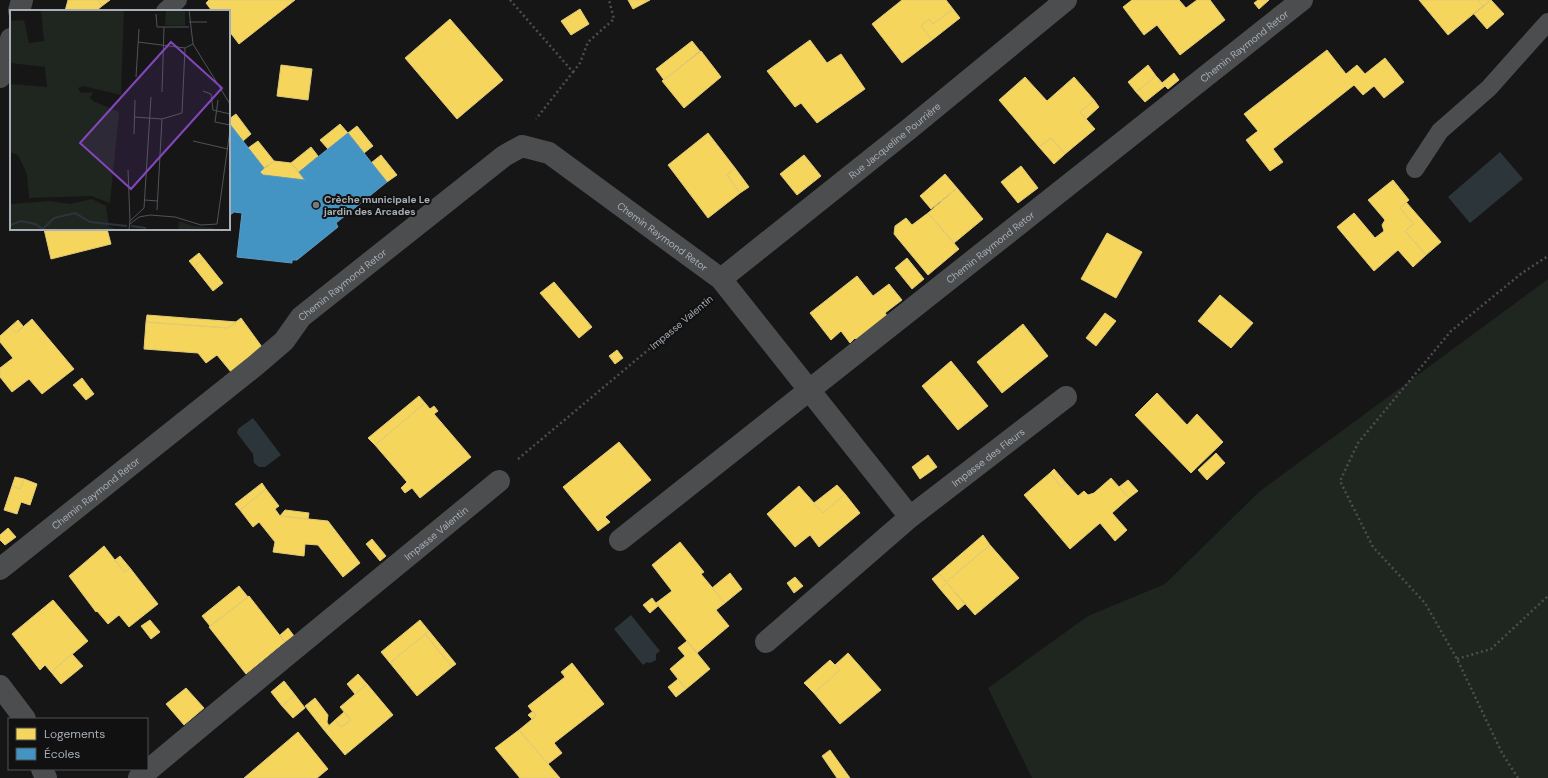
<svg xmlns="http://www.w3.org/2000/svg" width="1548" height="778" font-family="'DM Sans',sans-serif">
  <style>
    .green { fill: #1f251f }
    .water { fill: #2c363a }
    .homes { fill: #f6d55c; stroke: #dfca77 }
    .schools { fill: #4393c3; stroke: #619bbf }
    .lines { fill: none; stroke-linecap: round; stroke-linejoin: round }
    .path { stroke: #4c4e51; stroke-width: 2.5; stroke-dasharray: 2 3; stroke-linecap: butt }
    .lane { stroke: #4b4d4f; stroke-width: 18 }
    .street { stroke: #4b4d4f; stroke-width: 22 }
    .secondary { stroke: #4a4b4d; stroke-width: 22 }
    .poi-dot { fill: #75797f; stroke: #111112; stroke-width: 1.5 }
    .labels { text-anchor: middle; stroke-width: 4; stroke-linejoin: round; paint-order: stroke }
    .street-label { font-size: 10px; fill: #a8afb7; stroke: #111112 }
    .poi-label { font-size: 10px; font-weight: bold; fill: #a8afb7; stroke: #111112; text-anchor: start }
    .inset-river { fill: none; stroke: #2c363a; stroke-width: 2 }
    .inset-road { fill: none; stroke: #505357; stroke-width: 1 }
    .view { fill: #8446bd; fill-opacity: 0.15; stroke: #8446bd; stroke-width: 2 }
    .inset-edge { fill: none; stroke: #a8afb7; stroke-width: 2 }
  </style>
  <rect width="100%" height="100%" fill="#161617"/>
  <path class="green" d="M1548,279V778H1032L988,688L1088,616L1165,584L1260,491Z"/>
  <path class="water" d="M1500,152L1523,179L1470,223L1448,197Z
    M253,418L281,455L265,467H259L254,463L253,454L237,433L238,429Z
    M631,615L660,651L656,654V660L650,663L647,662L643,665L614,629Z"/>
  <path class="homes" d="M68,0H98L102,6L96,11H65Z
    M98,0H110L102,6Z
    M209,0H295L239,44L229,31V11H212L206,3Z
    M628,0H650L633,9Z
    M902,0H946L953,9L933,24L929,19L921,26L932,40L902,63L872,24Z
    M1132,0H1179L1186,8L1197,0H1210L1225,20L1180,55L1157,25L1144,35L1123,7Z
    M1258,0H1269L1259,9L1254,3Z
    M1419,0H1478L1483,6L1448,35Z
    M1478,0H1491L1483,6Z
    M1491,0L1504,14L1487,29L1474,14Z
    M580,9L589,24L571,35L561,21Z
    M953,9L960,18L932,40L921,26L929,19L933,24Z
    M450,19L503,80L457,119L405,58Z
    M810,40L827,63L841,54L865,89L817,123L801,103L795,107L767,71Z
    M692,41L700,51L664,80L656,69Z
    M1327,50L1346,74L1357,65L1365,74L1385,58L1404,82L1384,98L1374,86L1363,95L1354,85L1273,149L1283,162L1270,171L1246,140L1258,131L1244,114Z
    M701,51L721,77L684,108L662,81Z
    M281,65L312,69L308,100L277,96Z
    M1148,65L1156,76L1136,92L1128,82Z
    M1174,73L1179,80L1168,89L1162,83Z
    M1156,76L1165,86L1145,102L1136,92Z
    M1025,77L1047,101L1074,77L1094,100L1080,112L1095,129L1065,154L1051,138L1039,147L999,100Z
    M1094,100L1099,107L1086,119L1080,112Z
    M236,114L251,134L243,141L229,123V119Z
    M340,124L348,133L328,149L320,140Z
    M357,126L373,146L364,153L348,133Z
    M708,133L735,168L727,175L740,193L708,218L668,165Z
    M1051,138L1065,154L1054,164L1039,147Z
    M258,141L274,161L264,168L248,148Z
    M311,147L318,156L299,172L291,163Z
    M381,155L397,175L387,182L371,163Z
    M804,155L821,176L797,195L780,174Z
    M274,161L291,163L305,180L263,175L260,172Z
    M1021,166L1038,188L1018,203L1001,182Z
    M735,168L749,187L740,193L727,175Z
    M945,174L957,188L931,209L920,196Z
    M1393,180L1409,200L1400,208L1414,224L1405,231L1426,255L1413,267L1398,250L1374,271L1337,227L1354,213L1375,238L1384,231L1382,225L1385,220L1368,200Z
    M957,188L983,219L954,243L928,213Z
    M1406,202L1441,242L1426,255L1405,231L1414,224L1400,208Z
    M928,213L959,249L928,275L894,234L895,226L906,218L912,225Z
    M44,229H107L111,244L51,259Z
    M1107,233L1142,252L1116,298L1081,279Z
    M199,253L204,259L194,267L189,261Z
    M907,258L924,279L912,289L895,268Z
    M204,259L223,283L213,291L194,267Z
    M857,276L873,296L889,284L902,300L885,313L888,317L858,341L855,338L850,343L841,331L831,340L810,313Z
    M554,282L592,327L579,338L540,293Z
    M1220,295L1253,323L1231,348L1198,321Z
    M1105,313L1116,321L1096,346L1086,338Z
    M147,315L237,322L228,328L146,322Z
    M241,318L262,347L231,372L217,355L206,363L198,353L144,349L146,322L228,328Z
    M32,319L74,369L42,394L29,379L12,392L0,377V368L13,358L0,342V336L10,327L16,333Z
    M18,320L23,326L16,333L10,327Z
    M1023,324L1048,356L1002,393L977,362Z
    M617,350L623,358L615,364L609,356Z
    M951,361L988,406L958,430L922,386Z
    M82,378L94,394L86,400L73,385Z
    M1157,393L1187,425L1197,414L1223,442L1191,473L1135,415Z
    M419,396L425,403L375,445L368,438Z
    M425,403L430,409L434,406L438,411L434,414L471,457L420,498L412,488L405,493L401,488L407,482L375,445Z
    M619,442L651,480L605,517L610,522L598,531L563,487Z
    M1216,453L1225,463L1207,480L1198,470Z
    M928,455L937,467L920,479L912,467Z
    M1054,469L1066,483L1061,487L1050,473Z
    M1050,473L1061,487L1066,483L1078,496L1084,491L1088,495L1094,493L1111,478L1129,498L1112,513L1127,530L1115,541L1100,523L1070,549L1024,495Z
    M15,477L24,479L20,489L12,486Z
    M24,479L37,484L30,505L21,502L17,514L4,510L12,486L20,489Z
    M1128,480L1138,491L1129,498L1119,487Z
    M262,483L266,489L240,510L235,504Z
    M837,485L845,494L823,513L814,503Z
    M799,486L823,513L845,494L860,513L819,547L810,535L795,547L767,514Z
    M266,489L279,506L275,509L280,516L328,521L360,563L343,577L318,545L305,544L304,556L273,552L275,542L259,522L253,527L240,510Z
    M285,510L309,513L308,519L280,516Z
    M8,528L16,537L5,545L0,540V535Z
    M983,535L990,545L946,582L939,573Z
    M372,539L386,556L380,561L366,544Z
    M680,542L704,572L701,574L725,603L716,610L729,626L697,653L656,603L672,591L652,565Z
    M990,545L1019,578L975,615L947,583L940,589L932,579L939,573L946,582Z
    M104,546L124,572L130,568L158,604L129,627L119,615L108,624L97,611L96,612L69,576Z
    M120,556L130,568L124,572L115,560Z
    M730,573L742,589L725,603L712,588Z
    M795,577L803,586L794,593L787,583Z
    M947,583L965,604L958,610L940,589Z
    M239,586L248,597L210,626L202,616Z
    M249,596L285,642L246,674L209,627Z
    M652,598L658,606L650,613L643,605Z
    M53,600L88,641L51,672L45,665L40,670L12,634Z
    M150,620L160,632L151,639L141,626Z
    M420,620L429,631L390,663L381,652Z
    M288,628L294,636L285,642L280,635Z
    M429,631L456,664L452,667L425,634Z
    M425,634L452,667L417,696L390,663Z
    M687,641L710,669L686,689L670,669L685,656L678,648Z
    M848,653L881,690L840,724L814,693L840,670L835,665Z
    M72,654L83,666L61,684L51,672Z
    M830,660L840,670L814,693L804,683Z
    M572,663L604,704L554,743L562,753L548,764L519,730L536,716L528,706L565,677L561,672Z
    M358,674L367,684L355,694L347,684Z
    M678,679L686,689L676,697L668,687Z
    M284,681L295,695L282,706L271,692Z
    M367,684L393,715L345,755L324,730L335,720L341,727L351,720L340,707Z
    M186,688L204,708L184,725L166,704Z
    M295,695L305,708L293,718L282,706Z
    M315,698L328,715L327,722L329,726L324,730L305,706Z
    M533,711L536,716L532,719L528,715Z
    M344,712L351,720L341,727L335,720Z
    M519,730L560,778H520L495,748Z
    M298,732L328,769L317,778H244Z
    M830,750L850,778H837L822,756Z"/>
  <path class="schools" d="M229,123L264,168L260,172L263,175L305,180L299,172L348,133L387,182L336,223L338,227L297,260H292V263L237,257L242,213L234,212L229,216Z"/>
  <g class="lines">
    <path class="path" d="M510,0L573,72L536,119
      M573,72L580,63L588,42L614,19L609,0
      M518,459L704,303
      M1457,659L1491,649L1548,596
      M1518,778L1502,753L1457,659L1425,603L1373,547L1340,481L1358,443L1451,331L1522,273L1548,256"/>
    <path class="lane" d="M165,11L178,0
      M1415,169L1440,131L1489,88L1548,22"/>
    <g class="street">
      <path id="s1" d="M721,279L909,129L1066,0"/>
      <path id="s2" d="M620,540L1302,0"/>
      <path id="s3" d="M0,569L256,365L284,341L301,317L504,156L522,146L549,153L721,279L910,517"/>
      <path id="s4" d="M766,642L910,517L1066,397"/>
      <path d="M0,686L25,719"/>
      <path d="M42,769L46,778"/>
      <path id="s5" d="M139,778C258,678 379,580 499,481"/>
    </g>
    <path class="secondary" d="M19,11L22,0
      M0,77L11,39"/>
  </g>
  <circle class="poi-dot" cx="316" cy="205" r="4"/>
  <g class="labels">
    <g class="street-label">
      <text dy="4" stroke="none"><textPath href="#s2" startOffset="796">Chemin Raymond Retor</textPath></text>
      <text dy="4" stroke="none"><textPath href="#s1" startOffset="222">Rue Jacqueline Pourrière</textPath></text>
      <text dy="4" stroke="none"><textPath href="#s3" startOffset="842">Chemin Raymond Retor</textPath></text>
      <text dy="4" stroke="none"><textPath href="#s2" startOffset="472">Chemin Raymond Retor</textPath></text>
      <text dy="4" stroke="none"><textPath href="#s3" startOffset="446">Chemin Raymond Retor</textPath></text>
      <text transform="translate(681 322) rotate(-40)" y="4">Impasse Valentin</text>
      <text dy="4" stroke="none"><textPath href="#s4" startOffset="289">Impasse des Fleurs</textPath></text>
      <text dy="4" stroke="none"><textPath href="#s3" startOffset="122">Chemin Raymond Retor</textPath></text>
      <text dy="4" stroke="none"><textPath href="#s5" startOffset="385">Impasse Valentin</textPath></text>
    </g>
    <g class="poi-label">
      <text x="324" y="203">Crèche municipale Le<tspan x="324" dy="12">jardin des Arcades</tspan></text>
    </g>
  </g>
  <g transform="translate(10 10)">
    <rect width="220" height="220" fill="#161617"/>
    <path d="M31,0H114L111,85L73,76L68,78L71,83L83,82L80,88L83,91L109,102L100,193L81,186L19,188L17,164L8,145L0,142V74L37,77L35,57L0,53V11L14,10L19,33L34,31ZM156,0H175V16L155,15ZM82,189L96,196L99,216L107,220H0V194L40,191L60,194ZM169,211L183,216L204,218L205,220H168Z" fill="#1f251f"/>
    <path class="inset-river" d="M0,215L11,211L25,214L33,219L44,208L65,203L80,212L117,216M121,216L136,218"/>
    <path class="inset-road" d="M179,0L183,34L220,94M146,4L147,17H179M179,12H197M128,32L175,38L183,34M126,67L129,19M193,81L201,84L203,100L220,104M152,82L154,17M208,90L205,112L220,115M125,107L152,109L172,103L175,38M124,124L125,90M183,131L218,139M118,160L120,211M135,190L147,191M147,200L152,109M120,214L129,207L140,205L165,207L191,215L207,214L220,120M119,220L120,211L134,198L141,87"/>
    <path class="view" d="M161,32L212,78L121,179L70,133Z"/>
    <rect width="220" height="220" class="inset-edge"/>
  </g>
  <rect x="8" y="718" width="140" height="52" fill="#111112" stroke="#4d5054"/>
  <rect x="16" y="728" width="20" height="12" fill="#f6d55c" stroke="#4d5054"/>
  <text x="44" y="738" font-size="12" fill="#a8afb7">Logements</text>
  <rect x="16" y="748" width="20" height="12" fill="#4393c3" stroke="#4d5054"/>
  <text x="44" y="758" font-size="12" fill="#a8afb7">Écoles</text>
</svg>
